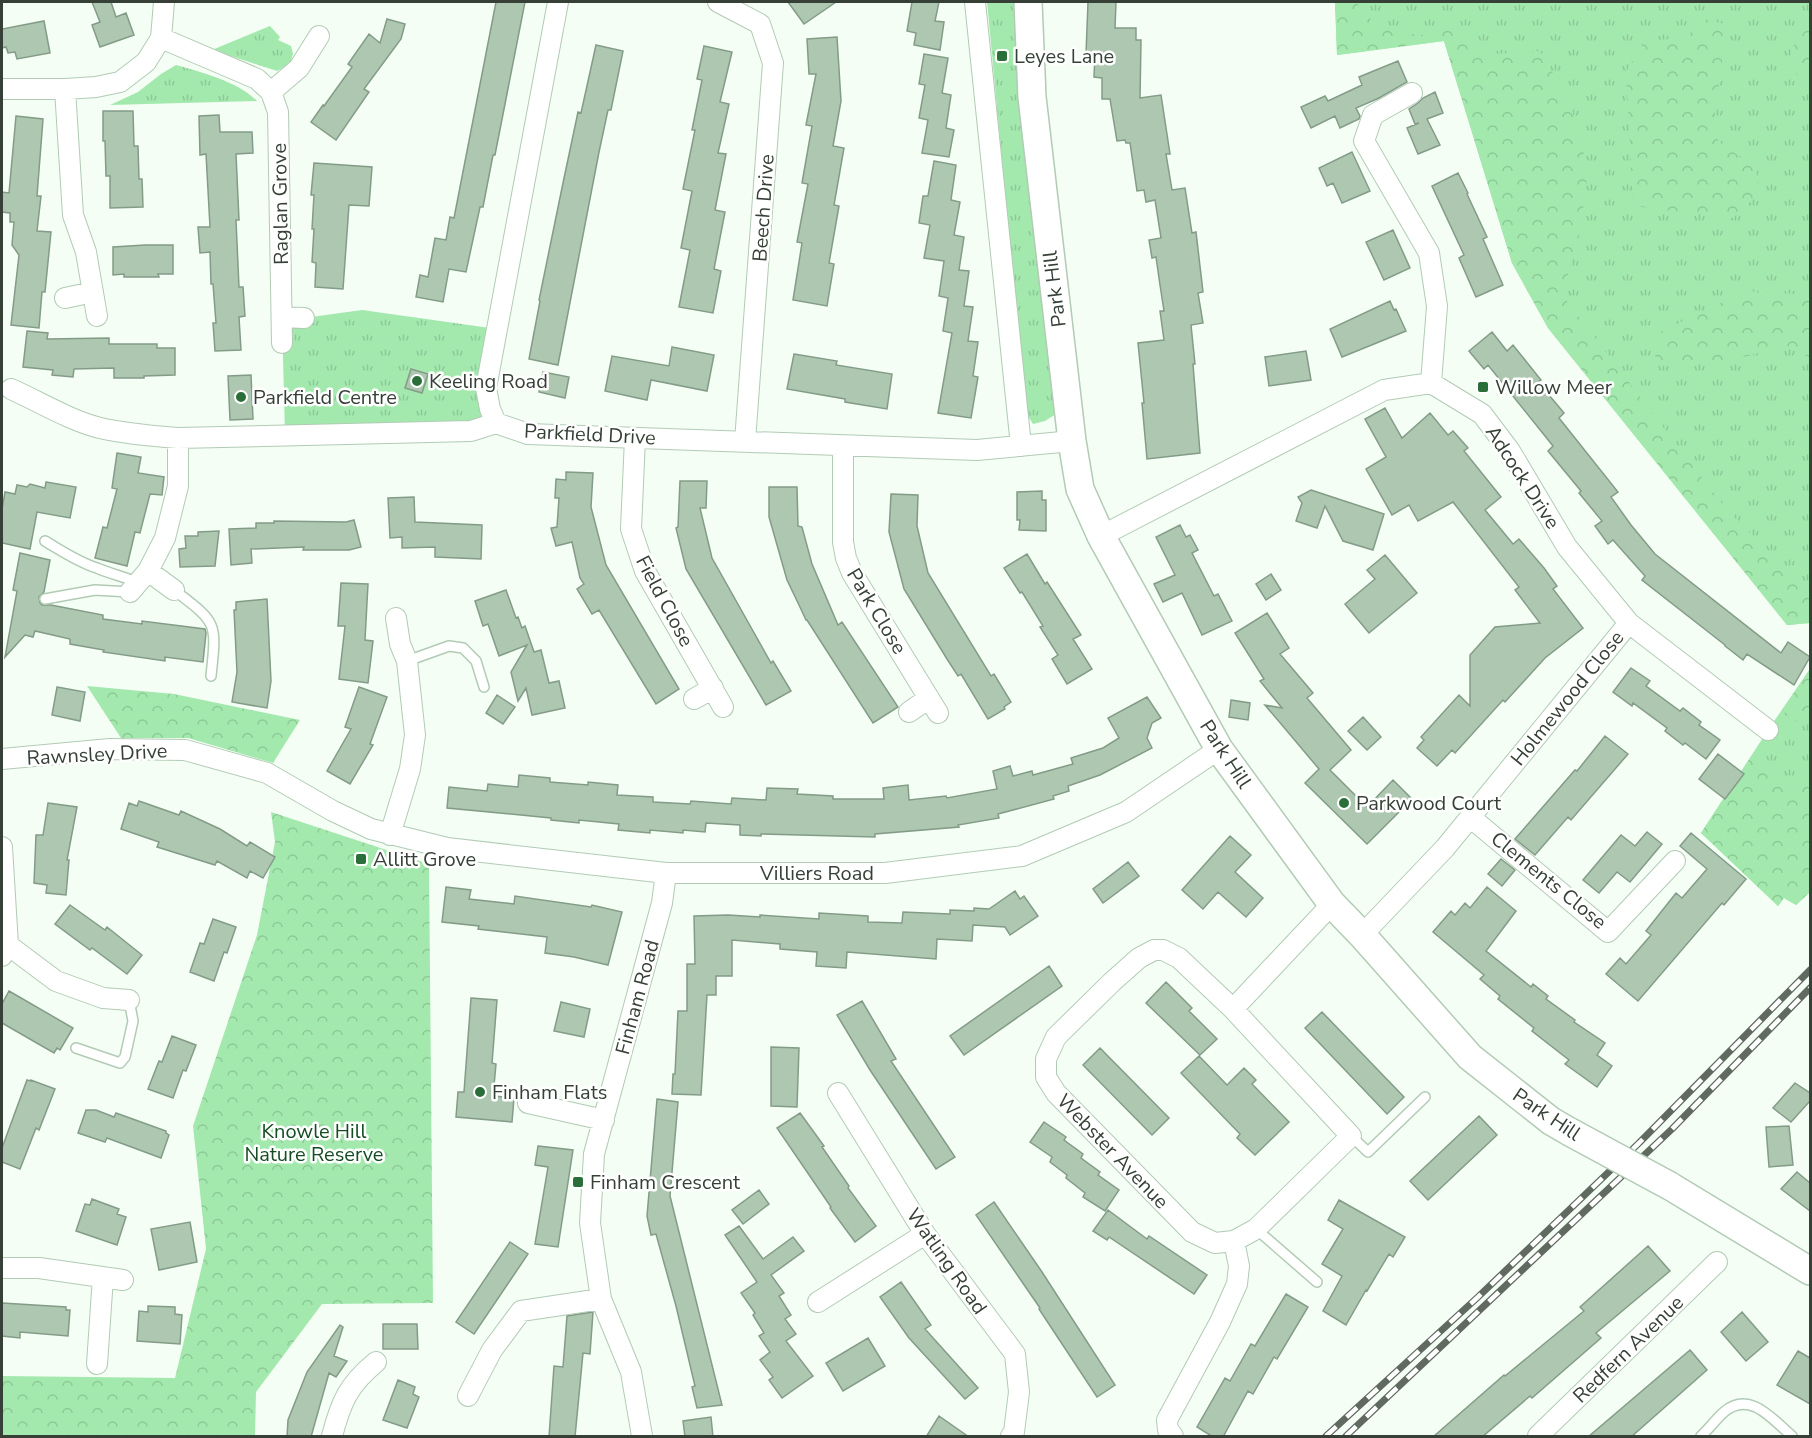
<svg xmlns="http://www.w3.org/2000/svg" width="1812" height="1438" font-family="'Nunito Sans',sans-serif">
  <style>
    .grass { fill: url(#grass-tufts) }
    .forest { fill: url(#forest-crowns) }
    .building { fill: #aec7b1; stroke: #839c87; stroke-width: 1.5 }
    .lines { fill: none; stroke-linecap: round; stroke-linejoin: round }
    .lane-casing { stroke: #b2cbb5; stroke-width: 12 }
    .street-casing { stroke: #b2cbb5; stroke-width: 22 }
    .secondary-casing { stroke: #b2cbb5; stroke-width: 30 }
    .lane { stroke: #fff; stroke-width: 9 }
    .street { stroke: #fff; stroke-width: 20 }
    .secondary { stroke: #fff; stroke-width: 27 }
    .rail-casing { stroke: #606a61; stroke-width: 7 }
    .rail { stroke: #fff; stroke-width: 4.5; stroke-dasharray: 14; stroke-linecap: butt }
    .secondary-bridge-casing { stroke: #b2cbb5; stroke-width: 30; stroke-linecap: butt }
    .secondary-bridge { stroke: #fff; stroke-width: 27 }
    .poi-dot { fill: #2a6f3a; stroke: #fff; stroke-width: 2 }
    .labels { text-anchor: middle; stroke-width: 5; stroke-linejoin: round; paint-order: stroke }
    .poi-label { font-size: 20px; fill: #364037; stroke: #fff; text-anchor: start }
    .street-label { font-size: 20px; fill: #364037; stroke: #fff }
    .park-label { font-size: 20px; fill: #144c23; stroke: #fff }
  </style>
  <defs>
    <pattern id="grass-tufts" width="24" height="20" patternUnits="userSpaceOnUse" patternTransform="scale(1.5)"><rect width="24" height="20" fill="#a3e9ae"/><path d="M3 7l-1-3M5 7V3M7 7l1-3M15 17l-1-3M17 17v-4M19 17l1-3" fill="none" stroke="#8dc996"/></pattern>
    <pattern id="forest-crowns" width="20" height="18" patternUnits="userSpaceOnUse" patternTransform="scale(1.5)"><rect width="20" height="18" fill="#a3e9ae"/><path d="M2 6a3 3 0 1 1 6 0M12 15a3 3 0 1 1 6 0" fill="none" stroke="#8dc996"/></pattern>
  </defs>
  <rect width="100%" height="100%" fill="#f4fef5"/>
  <path class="grass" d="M987,2H1020L1056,414L1045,421L1033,424L1026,413Z
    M1335,2H1810V623L1787,625L1548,328L1512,263L1444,41L1337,55Z
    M270,26L280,37L278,40L291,46L293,54L290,64L277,71L212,50Z
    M176,65C201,72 239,82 257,101L110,105L138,92L161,74Z
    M362,310L497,329L486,388L496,423L285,435L282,317L304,318Z
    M1810,669V892L1796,905L1784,898L1778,906L1701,833L1768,730Z"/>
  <path class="forest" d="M1335,2H1356L1367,17L1394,32L1420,35L1451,30L1472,48L1495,54L1540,51L1570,102L1588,170L1580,233L1562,295L1726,509L1810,592V623L1787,625L1548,328L1512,263L1444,41L1337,55Z
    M1707,19L1727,25L1712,135L1756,170L1759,193L1733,218L1633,206L1626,72L1644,41L1684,38Z
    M1810,27V80L1797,75L1790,60L1795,41Z
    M1745,291L1810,295V358L1785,345L1727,362L1661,366L1646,339Z
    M1810,669V721L1801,725L1782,710Z
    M87,686L174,694L300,720L273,763L188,738H121Z
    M1754,752L1795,784L1810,780V892L1796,905L1784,898L1778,906L1701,833Z
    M271,812L429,864L433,1303L322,1304L256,1392L255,1436H2V1376L175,1378L206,1249L193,1126L257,935L275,842Z"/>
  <path class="building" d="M92,2H111L116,17L126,13L134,35L100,47L92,25L100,22Z
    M496,2H525L495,155H493L483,207H480L466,272L449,269L443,302L416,297L420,275L428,277L435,238L446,240L450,217L454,218Z
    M788,2H836L804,24Z
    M912,2H939L935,21L944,22L940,50L914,45L916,33L907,31Z
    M1088,2H1116L1115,28H1136V40H1141L1140,98L1161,95L1170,154H1166L1172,190L1185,188L1192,233L1196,232L1203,292L1198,293L1203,323L1191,325L1195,364H1193L1200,453L1147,459L1142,403H1144L1138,343L1164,340L1160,311H1164L1160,285L1156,257L1152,258L1149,240L1161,238L1155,200L1146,202L1144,190L1137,191L1130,143H1126L1125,140L1117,141L1110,99H1102V78L1094,77L1095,54H1086Z
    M387,19L405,24L401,39L364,89L369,92L336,140L311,122L323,105L324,106L352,67L348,64L369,34L380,43Z
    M44,21L50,53L17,59L15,52L8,53L6,47L2,48V29Z
    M837,37L841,101L833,146L844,148L834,205L839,206L829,263L834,264L827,306L793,300L802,243L797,242L808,184L802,183L812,126L806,125L816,74H809L807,39Z
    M596,45L623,51L611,110H608L599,152L558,365L529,359L540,301L539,300L563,183L578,112L581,113Z
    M704,46L732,52L720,102L729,104L718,153L726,154L715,210L725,212L714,269L721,271L713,313L679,307L690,250L681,248L692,191L683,189L695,130H692L702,80L697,79Z
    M924,54L948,58L942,93L951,95L946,128L954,130L949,157L922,153L928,120L919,118L925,85L919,84Z
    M1398,61L1407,82L1379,98L1356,108L1360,116L1359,119L1340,128L1335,116L1311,128L1301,107L1325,96L1328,101L1362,85L1359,77Z
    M1435,92L1443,113L1427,119L1440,145L1418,154L1407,128L1419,123L1415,124L1409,109L1418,103L1423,98Z
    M103,111H133L134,146H138L139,179H142L143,207L110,208V176H106L105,141H103Z
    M219,115L220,132H252L253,153L236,154L239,220H236L239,287H243L245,316L239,317L241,350L215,351L213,323H216L213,284H211L210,252L200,253L198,227H210L206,154L200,155L199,116Z
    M16,116L43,119L37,196H41L37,231L51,232L45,292H42L39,328L11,325L19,255L12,245L14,222H10V213L2,212V192L9,193Z
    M1352,152L1370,191L1342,203L1333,183L1327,186L1319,168Z
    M934,161L956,165L951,200L960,202L954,235L964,237L959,270L969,271L964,306L973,307L968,341L978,342L973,376L978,377L971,418L938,413L952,333L943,331L948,298L939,296L944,261L924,258L930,225L919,223L923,196H928Z
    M314,163L372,167L369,206L349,205L343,289L315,287L316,263L312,262L314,229H312L314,195H311Z
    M1458,173L1468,193L1467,194L1487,237L1483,239L1503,285L1476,297L1459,258L1464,255L1432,186Z
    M1393,230L1410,268L1384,280L1366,242Z
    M145,245H173V274H158L159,277H124V274L113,275V247Z
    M1390,301L1394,310L1396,309L1406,331L1342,357L1330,329Z
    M27,331L48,333L47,339L109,338V344H157V348H175V375L144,376V378H114V368L74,369L73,377L52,375L53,370L23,367Z
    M1492,332L1507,351L1513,345L1541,380L1538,382L1564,413L1559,418L1618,492L1611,497L1631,525L1655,554L1781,653L1788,642L1810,657L1794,685L1747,654L1743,660L1725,646V645L1642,580L1645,576L1613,540L1608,544L1595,526L1602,521L1579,493L1581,491L1548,451L1553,446L1488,365L1484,369L1469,351Z
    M672,347L714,355L707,391L651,380L647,400L605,391L612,356L669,366Z
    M1306,351L1311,380L1269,386L1265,357Z
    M794,354L837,361L836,365L892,374L887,409L845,402V399L787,389Z
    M411,369L428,374L422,393L405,388Z
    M543,372L569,377L565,398L539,392Z
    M251,375L253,419L230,420L228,376Z
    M1385,408L1402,438L1430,413L1448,435L1453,431L1468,448L1464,451L1501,497L1485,510L1513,544L1519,539L1544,568L1557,586L1553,589L1583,628L1545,658L1505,702L1503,700L1455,753L1452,750L1437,766L1417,748L1424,740L1421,737L1459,695L1470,706V655L1495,627L1540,623L1515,590L1519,587L1453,502L1418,521L1409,505L1392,515L1366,469L1386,457L1365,419Z
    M117,453L141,457L138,473L164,477L162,495L150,494L140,533L135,532L127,566L95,558L103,527L107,528L117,489L112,488Z
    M566,472L593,473L591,507L606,565L679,689L656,704L599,610L592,614L577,589L584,584L580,578L572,542L556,546L551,528L557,527L559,498H555L556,479L566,480Z
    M680,481H707L706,508H700L712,558L771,663L773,661L791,691L766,705L686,569L676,528L678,527Z
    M46,482L76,487L70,518L37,512L30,549L2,543V509L5,492L15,494L17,485L27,487L30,484L45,488Z
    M769,487H797L798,526L802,527L812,564L838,625L842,622L898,707L873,723L807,620H806L799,605L787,580L769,517Z
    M1311,490L1384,514L1373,550L1343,541L1325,506L1317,528L1296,521L1302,503L1298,497Z
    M1042,491V500H1046V531L1019,530L1020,520H1017V492Z
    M891,494L918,495L917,526L928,573L991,676L994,674L1011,702L1004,707L1005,709L988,719L961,674L958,676L947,659L904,589L889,532Z
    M414,497L415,522L482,525L481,559L435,557V547L402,548V537L390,538L388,498Z
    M354,520L361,547L349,550H303L304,547L251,549L252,563L231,565L229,529L256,528V523H274V521L346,522Z
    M1180,525L1186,537L1190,535L1198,550L1192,553L1214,596L1218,594L1232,621L1202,635L1182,593L1163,602L1154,584L1175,575L1156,537Z
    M219,531L215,566L180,567L179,549L186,548L185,536H198V532Z
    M20,553L50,560L44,592L39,597L40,603L42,605H51L103,615V619L142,624V621L205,629L206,633L203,662L165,657V661L103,652L104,650L70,644V639L35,631L33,637L25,635L5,657L17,591L13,590Z
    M1027,554L1045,584L1047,582L1081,635L1073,639L1092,669L1067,684L1052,659L1058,655L1040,627L1043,626L1022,592L1020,593L1004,568Z
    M1385,555L1417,593L1369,633L1345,604L1375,579L1367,570Z
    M1271,574L1281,590L1266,600L1256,584Z
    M341,583L368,584L365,640L373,641L368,683L339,679L345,626H338Z
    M506,590L516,618L518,617L522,628L525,626L534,652L541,650L549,683L559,681L565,708L532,715L526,688L518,701L511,672L527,645L499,656L488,624L483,626L475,601Z
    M267,599L271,681L267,708L232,702L237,672L234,610H236V602Z
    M1267,613L1289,648L1280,654L1313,693L1307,698L1351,750L1330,770L1367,807L1393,780L1412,799L1367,844L1305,783L1319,769L1265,705L1282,708L1260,681L1264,679L1235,633Z
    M1631,668L1650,681L1646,686L1680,711L1683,708L1701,722L1699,725L1720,740L1706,759L1685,743L1683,745L1665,731L1667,728L1633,703L1632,706L1613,692Z
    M57,687L85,692L80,721L52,715Z
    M359,687L387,697L370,744L373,745L350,784L327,771L351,729L345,727Z
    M497,695L515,707L503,724L486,713Z
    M1147,697L1161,718L1152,723L1147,738L1152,748L1100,775L1068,786L1069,791L1053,796L1054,799L998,814L999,818L958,825L959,827L875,834V837L761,834V836L740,835V825L706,823L705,832L683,830V833L650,830V833L618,830L619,824L579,820V823L551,820V818L447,808L449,787L487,791L488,784L518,787L519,775L550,778V782L588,785V782L618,785L617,795L653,797V802L690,804L691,801L731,804L732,798L766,800L767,788L798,789L797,794L833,796V799H884L883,788L908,785L909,800L946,796L947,798L997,789L993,771L1010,766L1013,776L1032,771L1033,775L1073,764L1071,758L1103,748L1119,738L1108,718Z
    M1231,700L1250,703L1248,720L1229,717Z
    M1363,717L1381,737L1367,750L1348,731Z
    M1605,736L1628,754L1571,820L1568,817L1535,855L1515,839L1575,770L1577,771Z
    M1718,754L1744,774L1725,799L1699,779Z
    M139,801L179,815L181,811L220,829L247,846L250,842L275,857L263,878L250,871L247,878L217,861L215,865L157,847L159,842L121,829L129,803L137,806Z
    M48,803L77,807L67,860H69L66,895L46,893L47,885L34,883L36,835H43Z
    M1647,832L1662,844L1630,882L1617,872L1599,893L1583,880L1621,835L1635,846Z
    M1691,833L1746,879L1724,905L1722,903L1638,1001L1606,974L1620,958L1626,964L1651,935L1646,931L1676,893L1682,898L1707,869L1680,846Z
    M1230,836L1251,855L1235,872L1263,898L1246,917L1218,892L1203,909L1182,890Z
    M1501,859L1515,870L1502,886L1488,874Z
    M1128,862L1139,876L1103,903L1093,889Z
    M446,887L471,890L469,899L514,904L515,896L591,907L592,905L622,912L608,965L574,957L545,953L547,937L478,929L479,926L442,922Z
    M1487,887L1516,911L1486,951L1531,987L1533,984L1548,996L1546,999L1575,1020L1574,1022L1605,1043L1597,1055L1612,1066L1597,1087L1565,1064L1569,1060L1532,1031L1534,1028L1498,999L1500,996L1480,979L1484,975L1433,932L1451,911L1455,915L1465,903L1470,908Z
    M1015,891L1020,899L1024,896L1038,916L1010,935L1005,927L973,925L972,941L937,939L936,959L847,952L846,968L816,966L817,952L780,949V944L732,940V976H716V995H707L701,1095L672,1094L673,1074H675L678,1011H687V964H695L694,916L728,915L760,917V915L819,919V913L868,916V922L902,923L903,912L950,914V910L974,911V908L989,909Z
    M70,905L105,930L107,927L142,955L127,974L92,948L90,950L55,924Z
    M213,919L236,927L227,953L224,952L214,981L190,972L200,943L204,944Z
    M1049,966L1062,986L964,1055L950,1036Z
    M1166,982L1192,1008L1189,1011L1217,1039L1200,1055L1146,1003Z
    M9,991L73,1028L60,1050L57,1048L54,1053L2,1023V1004Z
    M471,998L497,1000L492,1063L496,1064L493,1096L514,1098L512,1122L456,1117L458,1092H464Z
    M862,1001L896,1059L891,1061L955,1157L936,1169L870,1070L837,1015Z
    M561,1002L590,1009L584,1037L554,1031Z
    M1322,1012L1404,1097L1387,1114L1305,1028Z
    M172,1036L196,1045L186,1071L183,1070L173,1098L148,1089L159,1061L162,1062Z
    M771,1047L799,1048L797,1107L771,1106Z
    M1100,1048L1169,1118L1152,1135L1083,1065Z
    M1199,1056L1227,1085L1244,1068L1256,1080L1252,1084L1289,1122L1255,1155L1237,1138L1240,1134L1181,1073Z
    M27,1080L31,1081V1080L55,1089L39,1130L36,1128L20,1169L2,1162V1148Z
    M1795,1083L1810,1093V1101L1791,1122L1773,1108Z
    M657,1099L678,1102L670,1196L722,1405L697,1408L692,1387L695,1386L676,1306L656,1234L651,1235L647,1216Z
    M86,1110H96L114,1117L116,1113L166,1131V1133L169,1135L161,1158L107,1138L105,1142L78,1133Z
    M800,1113L824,1146L822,1147L849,1186L848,1188L876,1226L855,1242L830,1208L831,1207L777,1128Z
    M1479,1116L1497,1135L1428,1200L1410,1181Z
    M1044,1122L1066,1137L1064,1140L1083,1154L1081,1158L1100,1172L1098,1175L1119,1190L1105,1211L1083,1197L1085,1193L1066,1178L1067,1175L1050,1162L1052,1157L1030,1142Z
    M1789,1126L1793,1165L1769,1167L1766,1127Z
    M538,1146L573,1150L558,1247L535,1244L548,1167L535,1165Z
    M1797,1172L1810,1183V1211L1781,1189Z
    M759,1190L769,1204L743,1224L732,1210Z
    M92,1199L119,1209L117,1214L126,1217L117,1245L76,1231L85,1204L90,1205Z
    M1339,1200L1405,1237L1393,1257L1389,1254L1367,1291L1366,1290L1346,1325L1323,1311L1342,1276L1322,1264L1343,1229L1328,1220Z
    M994,1202L1042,1272L1115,1385L1097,1397L1039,1309L1040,1308L976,1215Z
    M1108,1210L1147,1239L1149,1236L1207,1275L1194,1294L1109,1237L1107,1240L1093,1231Z
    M190,1222L197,1262L159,1270L151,1229Z
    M739,1226L763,1259L793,1237L804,1251L771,1275L784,1293L779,1296L791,1315L785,1319L796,1334L786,1341L813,1376L782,1398L769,1380L773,1377L760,1360L770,1352L759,1336L764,1333L753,1315L755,1313L741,1293L757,1282L725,1235Z
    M510,1242L528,1254L474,1334L456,1322Z
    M1648,1246L1670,1271L1596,1333L1601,1338L1532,1398L1530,1396L1482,1437H1433L1504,1375L1505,1376L1584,1311L1580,1307Z
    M901,1282L931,1325L925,1329L978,1388L965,1399L909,1338L880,1297Z
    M1286,1294L1308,1307L1277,1359L1274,1357L1253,1394L1248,1391L1223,1437H1213L1197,1427L1225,1378L1230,1381L1251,1344L1255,1346Z
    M2,1303L66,1307V1310H70L68,1336L20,1332V1338L2,1336Z
    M148,1306L175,1307V1314L182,1315L180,1344L137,1341L139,1311L148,1312Z
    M593,1312L590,1354L583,1353L575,1437H549L554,1366L563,1367L567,1316Z
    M1742,1312L1768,1342L1746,1361L1721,1332Z
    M383,1324H417L418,1349H383Z
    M340,1325L343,1327L334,1356L347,1361L336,1377L329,1373L311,1437H287L288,1420L307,1372Z
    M868,1338L885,1366L843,1391L826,1363Z
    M1690,1350L1707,1370L1631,1437H1588Z
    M1798,1351L1810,1358V1404L1777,1385Z
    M398,1380L415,1387L413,1394L419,1397L407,1428L383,1420Z
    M939,1416L969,1437H926Z
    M711,1417L713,1437H685L683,1421Z"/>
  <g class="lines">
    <g class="lane-casing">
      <path id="lane" d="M45,541C62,551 78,562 97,568C111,574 125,577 139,583
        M174,590C217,623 217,621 211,676
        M45,599L95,590L130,592
        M407,661L449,646L463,648L476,661L484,687
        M76,1048L120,1063L125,1057L133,1021L129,1000
        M1351,1136L1368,1152L1425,1097
        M1256,1229L1317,1282
        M1701,1436C1709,1429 1716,1419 1724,1412C1750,1390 1772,1419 1792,1436"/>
    </g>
    <g class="street-casing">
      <path id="street" d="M718,2L760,24L773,63L745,441
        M975,2L1021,446
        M161,38L257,79L271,92L278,112L282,343
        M2,89H65L96,87L120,82L146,62L161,38L164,2
        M65,89L73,215L86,252L97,316
        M271,92L299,68L319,36
        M1412,93L1373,115L1364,141L1429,253L1437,306L1431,383
        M65,298L93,292
        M282,317L304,318
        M11,389C40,402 69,420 100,428C126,434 152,436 178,438L471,431L496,423L528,434L977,450L1072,441
        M496,423L490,409L486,388L558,2
        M635,438L631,529L645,571L723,707
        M843,446V542L846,558L852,573L938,713
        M1101,536L1384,390L1431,383L1482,414L1510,451L1567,547L1629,623L1768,730
        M148,571L174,590
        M130,592L148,571L165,538L178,486V438
        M694,699L713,688
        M909,712L929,698
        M2,759L110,749L185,750L267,773L333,811L371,829L447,848L666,873H885L1022,856L1126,812L1219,749
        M1470,817L1608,932L1675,861
        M390,835L410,769L415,735L407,661L400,644L396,618
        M2,847L8,945L2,956
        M1362,935L1445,848L1629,623
        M8,945L56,981L103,998L129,1000
        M1233,1009L1179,958L1163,950H1154L1139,958L1112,982L1056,1037L1046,1059V1077L1056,1093L1192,1232L1215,1243L1234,1241L1256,1229L1351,1136L1233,1009L1332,904
        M838,1093L925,1234L1015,1354L1019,1392L1014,1432L1011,1436
        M528,1103L604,1120
        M2,1268H39L123,1280
        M818,1302L925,1234
        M97,1364L103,1277
        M468,1396L492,1350L521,1311L601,1299
        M332,1436C341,1402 348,1385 376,1362
        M642,1436L631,1372L601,1299L590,1223L594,1154L662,903L666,873
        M1173,1436L1168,1430L1167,1420L1220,1322L1237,1284L1239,1266L1234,1241
        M1538,1436L1717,1262"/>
    </g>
    <g class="secondary-casing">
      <path id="secondary" d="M1028,2L1032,97L1072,441L1080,489L1101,536L1219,749L1332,904L1362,935L1470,1057L1551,1121L1570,1132
        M1670,1186L1810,1271"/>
    </g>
    <use href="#lane" class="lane"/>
    <use href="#street" class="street"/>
    <use href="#secondary" class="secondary"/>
    <g class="rail-casing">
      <path id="rail" d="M1326,1436L1478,1297L1639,1143L1810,970
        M1346,1436L1672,1129L1810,988"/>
    </g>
    <use href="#rail" class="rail"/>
    <g class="secondary-bridge-casing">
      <path id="secondary-bridge" d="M1570,1132L1670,1186"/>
    </g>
    <use href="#secondary-bridge" class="secondary-bridge"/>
  </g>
  <g class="poi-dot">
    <rect x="996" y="50" width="12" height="12" rx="3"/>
    <circle cx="417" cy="381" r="6"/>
    <rect x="1477" y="381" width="12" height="12" rx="3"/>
    <circle cx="241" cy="397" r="6"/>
    <circle cx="1344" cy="803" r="6"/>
    <rect x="355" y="853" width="12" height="12" rx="3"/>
    <circle cx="480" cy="1092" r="6"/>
    <rect x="572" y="1176" width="12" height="12" rx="3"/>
  </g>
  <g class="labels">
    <g class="poi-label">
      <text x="1014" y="63">Leyes Lane</text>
      <text x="429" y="388">Keeling Road</text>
      <text x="1495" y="394">Willow Meer</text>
      <text x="253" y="404">Parkfield Centre</text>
      <text x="1356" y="810">Parkwood Court</text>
      <text x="373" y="866">Allitt Grove</text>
      <text x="492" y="1099">Finham Flats</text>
      <text x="590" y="1189">Finham Crescent</text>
    </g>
    <g class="street-label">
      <text transform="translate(280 204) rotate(-91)" y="7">Raglan Grove</text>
      <text transform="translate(763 208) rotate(-86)" y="7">Beech Drive</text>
      <text transform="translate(1054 289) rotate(-97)" y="7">Park Hill</text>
      <text transform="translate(590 434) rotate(3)" y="7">Parkfield Drive</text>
      <text transform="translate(1523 477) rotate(57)" y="7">Adcock Drive</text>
      <text transform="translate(665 601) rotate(62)" y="7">Field Close</text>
      <text transform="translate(877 611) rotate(59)" y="7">Park Close</text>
      <text transform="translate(1567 698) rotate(-51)" y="7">Holmewood Close</text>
      <text transform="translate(97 754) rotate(-3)" y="7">Rawnsley Drive</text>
      <text transform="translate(1226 754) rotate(57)" y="7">Park Hill</text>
      <text x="817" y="880">Villiers Road</text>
      <text transform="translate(1549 880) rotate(39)" y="7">Clements Close</text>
      <text transform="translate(637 997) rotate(-75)" y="7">Finham Road</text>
      <text transform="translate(1547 1114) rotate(34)" y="7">Park Hill</text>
      <text transform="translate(1113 1151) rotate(46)" y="7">Webster Avenue</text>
      <text transform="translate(947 1261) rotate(55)" y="7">Watling Road</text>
      <text transform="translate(1628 1349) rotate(-44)" y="7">Redfern Avenue</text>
    </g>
    <g class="park-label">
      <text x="314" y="1138">Knowle Hill<tspan x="314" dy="23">Nature Reserve</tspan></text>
    </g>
  </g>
  <rect width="1812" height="1438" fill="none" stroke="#364037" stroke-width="6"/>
</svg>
